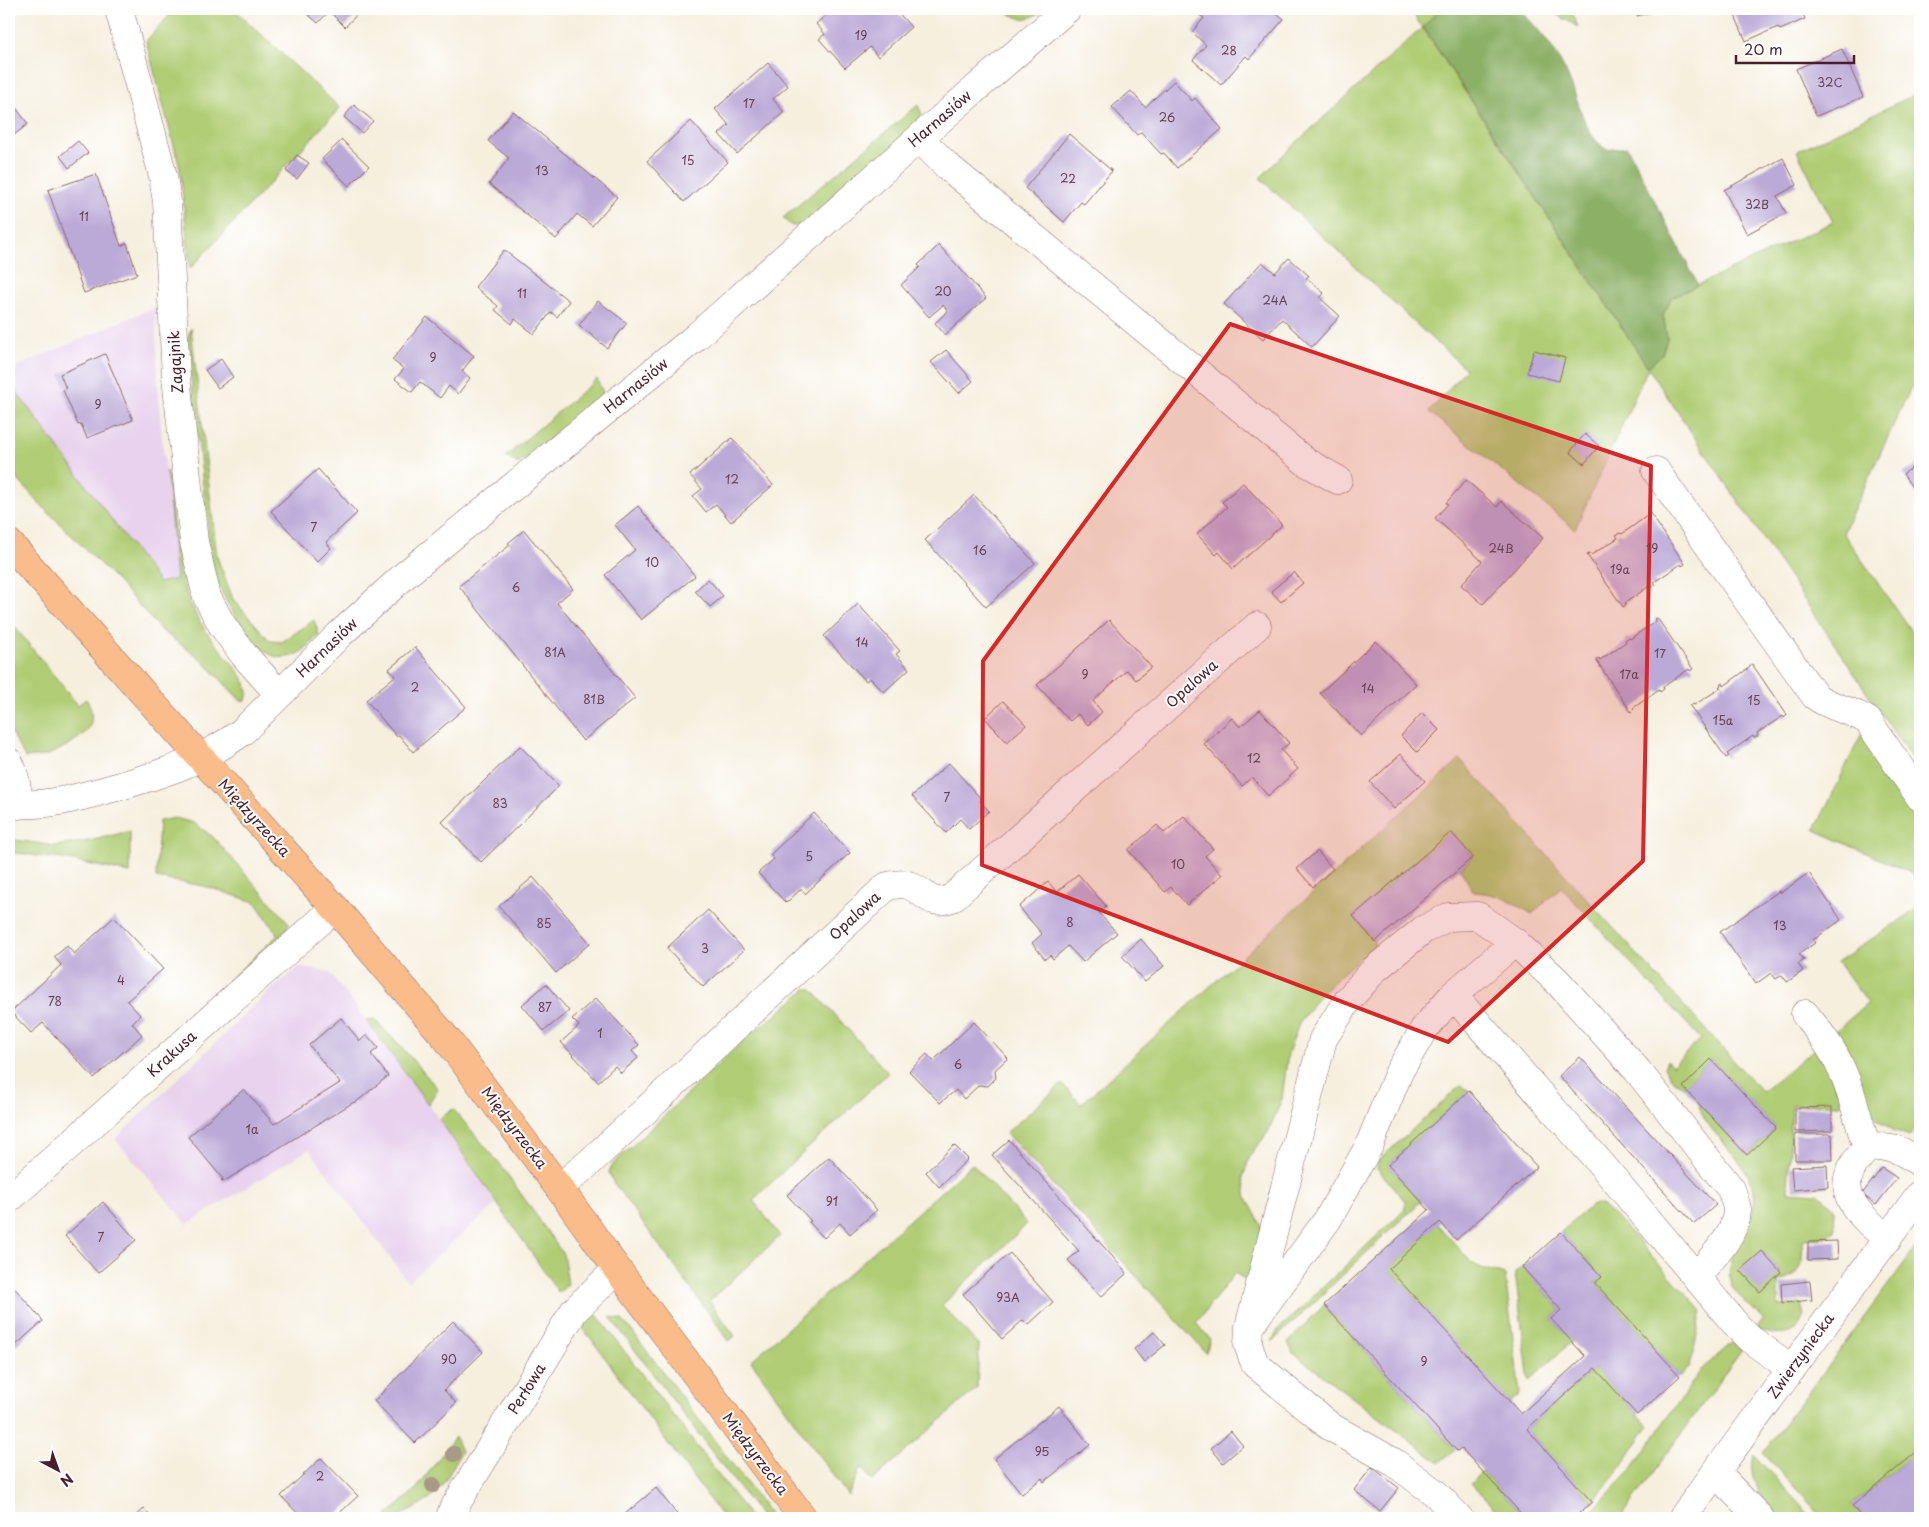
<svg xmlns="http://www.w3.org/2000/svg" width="1929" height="1527" font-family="'Playpen Sans',sans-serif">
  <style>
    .built { fill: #e8d2ee }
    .green { fill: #b0cd74; stroke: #7d7650; fill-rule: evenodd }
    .forest { fill: #8cb066; stroke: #6b6848 }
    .building { fill: #bba9d7 }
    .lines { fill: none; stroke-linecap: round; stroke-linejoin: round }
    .minor-casing { stroke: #86686a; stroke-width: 29 }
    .major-casing { stroke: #86686a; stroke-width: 29 }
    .minor { stroke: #fff; stroke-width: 28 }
    .major { stroke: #fabc8b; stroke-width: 28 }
    .tree { fill: #a89988 }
    .marked { fill: #d62828; fill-opacity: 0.2; stroke: #d62828; stroke-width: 4; stroke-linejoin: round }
    .labels { text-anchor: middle; stroke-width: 4; stroke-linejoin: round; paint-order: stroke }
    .number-label { font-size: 12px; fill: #664256 }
    .street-label { font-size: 15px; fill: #4a1f2b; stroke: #fff }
  </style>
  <rect width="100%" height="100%" fill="#fff"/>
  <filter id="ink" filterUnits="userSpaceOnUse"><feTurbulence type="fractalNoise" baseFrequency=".02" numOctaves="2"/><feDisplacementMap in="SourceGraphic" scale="10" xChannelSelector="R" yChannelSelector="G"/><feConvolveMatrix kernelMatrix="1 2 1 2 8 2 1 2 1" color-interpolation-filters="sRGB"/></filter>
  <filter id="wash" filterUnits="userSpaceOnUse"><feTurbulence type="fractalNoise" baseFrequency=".0096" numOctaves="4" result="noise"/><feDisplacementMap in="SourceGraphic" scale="20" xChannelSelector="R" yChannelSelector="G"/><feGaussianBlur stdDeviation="1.12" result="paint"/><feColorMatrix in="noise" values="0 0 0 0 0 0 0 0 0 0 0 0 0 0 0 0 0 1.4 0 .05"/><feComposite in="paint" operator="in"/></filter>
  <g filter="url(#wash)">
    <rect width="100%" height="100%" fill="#f6efde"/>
    <path class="built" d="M155,307L159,406L176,579L159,583L9,382V370Z
      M299,967L329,972L411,1078L496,1204L408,1282L309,1149L187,1224L115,1139L265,995Z"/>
    <path class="green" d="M175,9H234L340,108L190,269L180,168L146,41Z
      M1003,9H1044C1029,22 1019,21 1003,9Z
      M1411,9H1440L1423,28L1648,367L1662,354L1667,338L1663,315L1672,297L1833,222L1797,151L1920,92V368L1843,533L1920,644V771L1648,368L1575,529L1429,412L1466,369L1430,337L1260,178L1287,151L1422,28Z
      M1551,9H1571L1578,27L1556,14Z
      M918,105L922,115L917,125L801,225L792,226L783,218Z
      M191,328L217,557L233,599L270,641L282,642L314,620L319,635C312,642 303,653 293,656C288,657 282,658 277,657C258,653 230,611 223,594C217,582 214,569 211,557L187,340Z
      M597,379L604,395L519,464L505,457Z
      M9,382L159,583L176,579L167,471C173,514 175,571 193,609C206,638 230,657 246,683L248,692L246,701H241L201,659L162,631L118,582L39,503L9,470Z
      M9,620L78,705L86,699C92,707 94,720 88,729C82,738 59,751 48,755C42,757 32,757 25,758L9,729Z
      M1861,735L1920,824V877L1815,830Z
      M1460,759L1762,1092L1819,1045L1842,1104L1792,1105L1788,1192L1818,1194L1834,1208L1835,1231L1826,1238L1802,1239L1803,1260L1796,1274L1778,1282V1306L1801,1304L1804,1315C1802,1319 1799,1326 1796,1329C1786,1338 1767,1334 1756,1329L1763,1319C1757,1312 1733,1292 1731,1285C1721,1255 1760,1224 1754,1190C1748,1160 1702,1129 1699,1104L1747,1155L1776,1128L1711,1059L1683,1087L1673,1080L1664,1068L1667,1060L1672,1066L1701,1039L1561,887L1532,914C1511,900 1499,894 1474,892L1460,869L1473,857L1451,832L1353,916L1375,942L1373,956L1359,958L1341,975L1317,998L1299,1024L1288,1053L1282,1099L1268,1132L1250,1156L1243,1177L1247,1198L1262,1227L1252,1285L1235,1273L1196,1323L1210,1339L1206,1353L1006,1133L1062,1084L1081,1104ZM1762,1251L1781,1272L1741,1270Z
      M175,818L194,823L213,837L289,923L285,933L217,995L214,994L278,935L255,902L204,886L156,878L159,821Z
      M130,831V873L69,860L9,852V839L55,846L89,841Z
      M1920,907V1123L1910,1136L1893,1130L1876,1119L1829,1037L1868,1003L1837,962Z
      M806,989H811L888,1073L753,1200L780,1236L709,1301L735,1336L729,1341L613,1182L609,1172L612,1165L756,1029L775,1016Z
      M374,1019L397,1042L438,1089L428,1104L366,1020Z
      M1461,1085L1469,1091L1388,1165L1421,1201L1272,1342L1278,1330L1405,1209V1201L1377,1168L1378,1161Z
      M453,1109L500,1164L563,1254L568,1284L559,1293L439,1119Z
      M972,1164L1027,1224L942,1305L979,1346L977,1388L872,1481L861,1467L848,1496L751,1361Z
      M1596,1204L1601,1205L1614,1215L1702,1311L1690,1367L1680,1376L1595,1283L1602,1277L1561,1232L1589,1207Z
      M1437,1224L1472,1263L1481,1268L1505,1275L1520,1394L1510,1403L1389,1269Z
      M1920,1242V1449L1852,1505L1862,1518H1823L1763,1453Z
      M1522,1267L1561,1310L1551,1319L1572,1341L1529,1381L1515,1273Z
      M1324,1305L1455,1450L1440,1463L1293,1353L1288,1342Z
      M597,1315L751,1518H723L583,1328L587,1320Z
      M610,1317L622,1320L628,1326L773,1518H762Z
      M1733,1342L1737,1348L1742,1350L1620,1518H1585L1631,1470L1701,1370Z
      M1595,1368L1648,1426L1616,1474L1592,1502L1527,1429Z
      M455,1437L461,1452C446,1480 438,1499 407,1512C399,1516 394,1518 385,1518L417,1488Z
      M1753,1454L1812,1518H1778C1762,1500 1747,1479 1753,1454Z
      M1482,1471L1525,1518H1503L1470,1483Z"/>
    <path class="forest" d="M1440,9H1518C1540,29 1561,56 1571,84C1581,107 1584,135 1607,150L1627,147L1698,285L1672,297L1663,315L1667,338L1662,354L1648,367L1423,27Z"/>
    <g id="blocks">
      <path class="building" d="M302,9H362L345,27L329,11L318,23Z
        M832,9H895L911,27L878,57L870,47L845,68L819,39L825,34L816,24Z
        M1204,9H1272L1284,19L1249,59L1246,56L1221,85L1193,60L1206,45L1192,32L1204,18L1199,15Z
        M1636,9H1662L1637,16Z
        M1732,9H1801L1805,19L1780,30L1778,27L1746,41Z
        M1842,49L1863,97L1816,116L1796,69Z
        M768,63L788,86L773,99L784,112L737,154L719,134L729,125L715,109Z
        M1174,81L1192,101L1195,98L1222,129L1177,168L1164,153L1161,154L1141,132L1137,135L1112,107L1131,91L1145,107Z
        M9,98L28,124L9,139Z
        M354,105L373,121L362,133L344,117Z
        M513,111L617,197L592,226L577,214L556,239L489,184L509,158L488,141Z
        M691,121L728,162L684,202L647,161Z
        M1069,134L1112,171L1084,204L1081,202L1064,222L1025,188Z
        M342,140L369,166L349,186L322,159Z
        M78,141L88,153L69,168L60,156Z
        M297,155L309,163L297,179L286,171Z
        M1783,158L1797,185L1777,196L1786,213L1747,234L1724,190Z
        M96,174L121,246L127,243L137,274L84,293L48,190Z
        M939,245L986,298L945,335L935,323L948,311L943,305L929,317L901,285L920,267L918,265Z
        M504,250L569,301L557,317L551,312L534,334L515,319L512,324L495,310L498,306L475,287Z
        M1289,258L1309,276L1306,278L1324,293L1320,298L1340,316L1312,347L1282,319L1263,339L1224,304L1262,262L1275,273Z
        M598,301L627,323L607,348L579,325Z
        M427,317L474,356L462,371L470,378L458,394L449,386L440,398L420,382L412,392L395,379L404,369L392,360Z
        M946,350L973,381L959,393L931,362Z
        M1534,350L1565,358L1559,381L1527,373Z
        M105,354L133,420L87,438L81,424L78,425L63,390L66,389L60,374Z
        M221,359L233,377L218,388L205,370Z
        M1585,434L1599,446L1584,464L1570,452Z
        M732,438L773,485L731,522L716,504L706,512L693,496L702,489L690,475Z
        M1920,462V499L1903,474Z
        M318,469L357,513L326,542L331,548L317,562L271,511Z
        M1466,480L1497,507L1501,501L1543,538L1483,604L1461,585L1482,561L1435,518L1448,504L1446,503Z
        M1243,483L1282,525L1233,569L1219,552L1216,555L1197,534L1227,507L1222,502Z
        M974,495L1035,563L986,607L925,540Z
        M638,506L695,576L641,620L605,575L635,550L615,525Z
        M1650,513L1685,564L1682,566L1681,564L1654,582L1656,585L1652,587L1651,585L1625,603L1626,605L1623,607L1587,555L1590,554L1591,555L1618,538L1616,535L1620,533L1622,534L1647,516Z
        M524,530L573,589L557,603L635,698L583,741L459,586L510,545L508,543Z
        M1294,572L1303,583L1281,602L1271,591Z
        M708,579L723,596L710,607L695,591Z
        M858,604L900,651L896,654L909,669L884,692L870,678L866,681L824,636Z
        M1657,618L1693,669L1690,671L1689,669L1663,687L1664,689L1660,692L1659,690L1633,708L1634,709L1631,712L1596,660L1599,658L1600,660L1626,642L1625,640L1626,639L1629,638L1630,639L1656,621L1655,619Z
        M1109,620L1151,667L1136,680L1127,670L1093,701L1102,712L1088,725L1078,714L1070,721L1037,685Z
        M1376,641L1416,684L1361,736L1320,693Z
        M415,647L466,707L413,752L399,735L397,737L366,700L395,676L389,669Z
        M1752,664L1787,715L1784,718L1783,716L1757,733L1758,736L1754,738L1753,736L1727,754L1729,756L1726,758L1690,706L1693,704L1694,705L1721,688L1719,687L1723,683L1724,686L1750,667L1749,666Z
        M1003,701L1026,725L1007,742L985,718Z
        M1260,710L1289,743L1281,750L1298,769L1268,796L1252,777L1242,786L1204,744L1232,718L1240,727Z
        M1422,713L1439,730L1417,752L1401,736Z
        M520,746L559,786L481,862L442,822Z
        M1401,754L1425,781L1394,809L1370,782Z
        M949,763L982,800L980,801L989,811L969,829L960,819L946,833L912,796Z
        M814,813L850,853L805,894L801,889L786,903L758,873L774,859L770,855Z
        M1184,816L1213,849L1205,856L1222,875L1187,905L1171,887L1165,892L1128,850L1157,825L1164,833Z
        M1451,832L1473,857L1375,942L1353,916Z
        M1317,851L1333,869L1313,887L1297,869Z
        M1809,873L1841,920L1813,940L1815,943L1799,954L1804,960L1798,964L1803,971L1787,982L1782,975L1776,979L1771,973L1756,984L1720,932L1779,891L1780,893Z
        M1078,874L1106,906L1099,913L1117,933L1083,962L1068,946L1053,959L1050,955L1045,959L1032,943L1042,934L1019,907L1048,882L1057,892Z
        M533,877L590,943L556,973L499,906Z
        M708,910L744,950L703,987L667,948Z
        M114,917L163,969L127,1001L140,1015L132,1023L142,1035L94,1078L43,1023L31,1033L11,1012L61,965L54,957L67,946L74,954Z
        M1141,939L1164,966L1145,982L1122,956Z
        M546,984L569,1011L544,1031L522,1005Z
        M596,998L639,1045L632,1051L638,1058L621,1073L615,1066L598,1082L561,1042L579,1026L572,1019Z
        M341,1018L360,1041L367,1035L378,1048L371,1054L388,1076L355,1103L354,1102L223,1182L221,1180L223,1179L188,1137L244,1089L274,1124L340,1083L309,1045Z
        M974,1022L1008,1058L995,1070L996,1078L988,1086L979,1085L964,1099L956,1090L940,1103L909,1071L927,1054L933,1061Z
        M1580,1057L1716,1205L1694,1224L1559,1076Z
        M1711,1059L1776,1128L1747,1155L1683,1087Z
        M1469,1091L1537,1167L1456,1240L1440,1222L1389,1269L1521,1414L1585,1356L1551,1319L1561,1310L1522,1267L1561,1232L1602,1277L1595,1283L1680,1376L1637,1415L1595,1368L1527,1429L1592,1502L1574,1518H1525L1461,1448L1457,1451L1324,1305L1429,1210L1388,1165Z
        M1832,1107V1131L1795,1132V1108Z
        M1795,1134H1832L1833,1160H1795Z
        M1009,1140L1127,1273L1101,1297L1068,1260L1079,1251L992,1155Z
        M954,1145L968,1159L939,1187L926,1172Z
        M829,1157L877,1210L850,1234L840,1223L824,1238L809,1222L811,1221L787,1195Z
        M1827,1165L1828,1187L1793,1190L1791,1167Z
        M1882,1168L1897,1178L1876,1205L1862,1194Z
        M103,1202L136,1240L98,1273L65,1236Z
        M1837,1241L1838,1259L1808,1260V1242Z
        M1762,1251L1781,1272L1760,1292L1740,1270Z
        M1010,1253L1053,1302L1028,1325L1023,1320L1002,1339L963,1294Z
        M1810,1281L1812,1300L1782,1303L1781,1284Z
        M11,1284L43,1321L9,1351V1286Z
        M453,1321L483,1352L444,1390L456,1403L415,1443L374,1401Z
        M1154,1332L1165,1345L1144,1362L1134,1349Z
        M1059,1406L1090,1445L1044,1482L1042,1478L1022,1494L994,1459Z
        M1231,1431L1243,1446L1223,1463L1211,1448Z
        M1920,1449V1518H1862L1852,1506Z
        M321,1458L358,1496L334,1518H302L281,1496Z
        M1372,1467L1399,1488L1380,1511L1354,1490Z
        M656,1488L680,1518H628L625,1514Z
        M144,1509L152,1518H134Z"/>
    </g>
  </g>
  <g filter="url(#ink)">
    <use href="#blocks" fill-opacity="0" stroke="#86686a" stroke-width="1"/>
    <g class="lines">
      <g class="minor-casing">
        <path id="minor" d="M119,9L163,176L167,202L176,377L194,542L207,597L222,625L244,655L279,694
          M919,138L946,165L1306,462L1338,480
          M1656,471L1815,696C1832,709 1851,709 1868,721L1920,797
          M9,762C16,776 18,790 19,805
          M9,804C47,807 81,797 117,787C165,773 201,762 242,732L339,635L405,575L696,337L919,138L1067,9
          M1453,995L1515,942L1557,981L1637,1070L1731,1189C1733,1195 1737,1205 1737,1211C1735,1237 1712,1258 1696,1276
          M1805,1014C1816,1028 1828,1042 1836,1058C1851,1086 1858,1119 1867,1149C1891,1143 1901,1150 1920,1163
          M1867,1149C1827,1187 1855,1212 1888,1239
          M559,1188L590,1162L887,886C894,885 901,883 908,885C927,892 928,907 952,898L1257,626
          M9,1199L335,908
          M1249,1327L1328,1219L1369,1146L1399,1072L1424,1029L1453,995L1602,1165L1738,1327L1750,1339L1792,1369
          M1716,1473L1760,1518
          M450,1518L452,1511L574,1311L617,1269
          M1459,1518L1435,1493L1395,1463L1331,1427L1255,1364L1248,1345L1249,1327L1323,1039L1348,1000L1375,969L1423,930L1448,917L1478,916L1515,942
          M1682,1518L1920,1194"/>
      </g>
      <g class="major-casing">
        <path id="major" d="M9,543L335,908L446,1038L559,1188L617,1269L803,1518"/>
      </g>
      <use href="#minor" class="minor"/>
      <use href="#major" class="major"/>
    </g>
    <g class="tree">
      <circle cx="454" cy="1454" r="8"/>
      <circle cx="433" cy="1485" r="8"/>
    </g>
  </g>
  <path class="marked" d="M1230,324L1651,466L1643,861L1448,1042L982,865L983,661Z"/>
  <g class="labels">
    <g class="number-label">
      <text x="861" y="40">19</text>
      <text x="1229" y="55">28</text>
      <text x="1830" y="87">32C</text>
      <text x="749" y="108">17</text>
      <text x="1167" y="122">26</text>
      <text x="688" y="165">15</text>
      <text x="542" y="175">13</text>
      <text x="1068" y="183">22</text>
      <text x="1757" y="209">32B</text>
      <text x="84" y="221">11</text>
      <text x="943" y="296">20</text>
      <text x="522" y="298">11</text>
      <text x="1275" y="305">24A</text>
      <text x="433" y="362">9</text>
      <text x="98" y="409">9</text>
      <text x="732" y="484">12</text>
      <text x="314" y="532">7</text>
      <text x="1501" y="553">24B</text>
      <text x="1652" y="553">19</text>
      <text x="980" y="555">16</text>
      <text x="652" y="567">10</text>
      <text x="1620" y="574">19a</text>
      <text x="516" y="592">6</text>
      <text x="862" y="647">14</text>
      <text x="555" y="657">81A</text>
      <text x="1660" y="658">17</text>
      <text x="1085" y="679">9</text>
      <text x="1629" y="679">17a</text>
      <text x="415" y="692">2</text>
      <text x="1368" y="693">14</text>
      <text x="594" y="704">81B</text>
      <text x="1754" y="705">15</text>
      <text x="1723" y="725">15a</text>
      <text x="1254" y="763">12</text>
      <text x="947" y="802">7</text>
      <text x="500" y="808">83</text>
      <text x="809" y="861">5</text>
      <text x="1178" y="869">10</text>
      <text x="1070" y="927">8</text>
      <text x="544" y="928">85</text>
      <text x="1780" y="930">13</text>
      <text x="705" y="953">3</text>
      <text x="121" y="985">4</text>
      <text x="55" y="1006">78</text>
      <text x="545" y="1012">87</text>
      <text x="600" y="1038">1</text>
      <text x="958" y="1069">6</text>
      <text x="252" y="1134">1a</text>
      <text x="832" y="1206">91</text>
      <text x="101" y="1242">7</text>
      <text x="1008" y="1302">93A</text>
      <text x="449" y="1364">90</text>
      <text x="1424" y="1366">9</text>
      <text x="1042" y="1456">95</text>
      <text x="320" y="1481">2</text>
    </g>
    <g class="street-label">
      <text transform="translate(940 119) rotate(-41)" y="5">Harnasiów</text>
      <text transform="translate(176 362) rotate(-94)" y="5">Zagajnik</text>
      <text transform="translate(636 386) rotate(-39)" y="5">Harnasiów</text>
      <text transform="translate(327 648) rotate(-44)" y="5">Harnasiów</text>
      <text transform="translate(1192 684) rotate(-42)" y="5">Opalowa</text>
      <text transform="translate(254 818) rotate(48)" y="5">Międzyrzecka</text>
      <text transform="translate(855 916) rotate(-43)" y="5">Opalowa</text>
      <text transform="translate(172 1054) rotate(-42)" y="5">Krakusa</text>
      <text transform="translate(514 1128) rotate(53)" y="5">Międzyrzecka</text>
      <text transform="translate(1801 1356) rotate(-54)" y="5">Zwierzyniecka</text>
      <text transform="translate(527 1389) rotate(-58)" y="5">Perłowa</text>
      <text transform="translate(755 1454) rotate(53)" y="5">Międzyrzecka</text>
    </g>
  </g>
  <rect width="1929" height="1527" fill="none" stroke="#fff" stroke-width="30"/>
  <g transform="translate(58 1470) rotate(139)" stroke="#ffffff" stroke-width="4" paint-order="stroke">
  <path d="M0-4L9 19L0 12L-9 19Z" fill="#4a1f2b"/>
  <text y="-8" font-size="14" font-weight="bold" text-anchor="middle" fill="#4a1f2b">N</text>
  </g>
  <path d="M1736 55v8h118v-8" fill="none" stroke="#4a1f2b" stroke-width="2.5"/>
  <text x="1744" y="55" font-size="15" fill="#4a1f2b" stroke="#ffffff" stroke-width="4" paint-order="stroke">20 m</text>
</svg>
